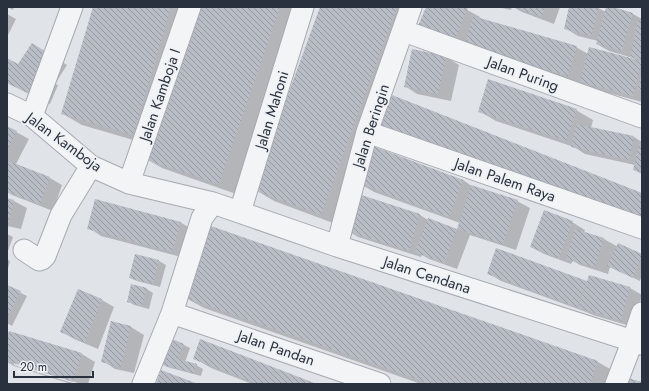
<svg xmlns="http://www.w3.org/2000/svg" width="649" height="391" font-family="Jost,sans-serif">
  <style>
    .shadow { fill: #0003 }
    .building { fill: url(#building-back-hatch) }
    .lines { fill: none; stroke-linecap: round; stroke-linejoin: round }
    .minor-casing { stroke: #a6aab2; stroke-width: 23 }
    .minor { stroke: #f2f4f6; stroke-width: 21 }
    .labels { text-anchor: middle; stroke-width: 3.5; stroke-linejoin: round; paint-order: stroke }
    .street-label { font-size: 15px; fill: #2a313e; stroke: #eff2f5 }
  </style>
  <defs>
    <pattern id="building-back-hatch" width="6" height="6" patternUnits="userSpaceOnUse"><rect width="6" height="6" fill="#b8bcc4"/><path d="M-1 5l2 2M0 0l6 6M5-1l2 2" fill="none" stroke="#9699a1"/></pattern>
  </defs>
  <rect width="100%" height="100%" fill="#e0e3e8"/>
  <path class="shadow" d="M7,7H14L13,10Z
    M94,7H303L239,195L162,168L143,157L147,144L82,125L63,114Z
    M321,7H420L370,146L463,180L473,187L517,201L530,208L516,250L470,235L457,269L429,259L422,255L421,257L358,237L345,229L356,194L420,215L428,220V219L457,230L460,223L374,192L357,182L341,226L274,201L254,189Z
    M428,7H462L480,17L479,19L576,47L588,54L639,61L633,58L609,51L597,44L598,41L578,36L565,28L571,7H596L606,12L607,7H609L633,14L642,19V102L594,89L586,84L585,85L432,33Z
    M497,7H512L511,10Z
    M513,7H560L554,24L522,12Z
    M7,14L16,19L7,37Z
    M32,44L67,65L55,84L58,85L50,104L7,83V59L19,65Z
    M412,50L446,57L459,65L451,101L417,94L405,86Z
    M576,110L593,120L591,128L634,137L642,142V174L634,170L635,165L585,154L574,147L496,121L479,111Z
    M7,127L29,139L16,164L50,178L62,185L53,211L12,195L7,192Z
    M7,199L14,201L27,208L21,229L7,226Z
    M180,222L193,230L185,258L101,236L89,228Z
    M572,222L585,230L584,233L604,239L618,247L642,255V275L640,281L610,267L608,274L580,265L573,261L571,264L544,254L531,247Z
    M7,234L13,237L8,251H7Z
    M497,249L588,282L590,276L630,288L642,295L633,327L593,315L586,312L501,281L488,273Z
    M136,255L159,261L166,265L160,287L137,281L130,278Z
    M7,259L10,261L7,272Z
    M7,286L27,296L12,326L7,323Z
    M147,289L153,293L149,309L134,305L128,301Z
    M184,297L598,362L617,373L613,384H421L204,308Z
    M102,300L114,307L98,349L74,339L62,332Z
    M112,322L131,327L144,335L134,373L115,369L103,361Z
    M10,332L82,354L95,362L88,384H78V383L14,362V365L76,384H71L14,366L7,362V341Z
    M184,345L190,348L185,362L196,365L203,369L201,376L167,367L160,363Z
    M194,358L314,384H252L211,368Z"/>
  <path class="building" d="M93,7H171L133,135L61,114Z
    M192,7H280L219,184L141,158Z
    M320,7H397L321,215L253,190Z
    M426,7H464L468,8L454,41L418,26Z
    M513,7H545L542,17Z
    M569,7H599L591,36L564,29Z
    M606,7H613L633,13L622,51L596,44Z
    M473,16L577,46L568,76L464,46Z
    M638,19L642,20V60L630,57Z
    M32,43L51,55L32,95L7,83V58L18,64Z
    M589,47L642,61L633,96L580,82Z
    M412,49L446,56L438,94L404,87Z
    M642,73V91L637,89Z
    M488,79L577,109L566,141L478,112Z
    M392,95L642,193V226L381,125Z
    M576,124L634,136L629,160L571,147Z
    M7,126L17,131L7,150Z
    M639,143H642V172L633,170Z
    M370,145L463,180L449,217L356,182Z
    M8,161L50,177L40,204L7,192V164Z
    M471,185L518,200L503,244L457,229L444,263L415,252L428,218L457,229Z
    M355,193L420,214L409,251L344,230Z
    M7,198L14,200L9,222H7Z
    M95,199L181,222L172,252L87,229Z
    M544,210L573,221L559,258L530,247Z
    M208,225L598,361L590,384H431L183,297Z
    M575,229L604,238L595,267L566,259Z
    M618,243L642,254V256L633,278L607,266Z
    M496,248L587,281L577,307L487,274Z
    M135,254L159,260L153,284L129,278Z
    M589,275L630,287L621,321L579,308Z
    M131,284L147,288L142,306L127,302Z
    M7,285L21,291L7,319Z
    M78,289L102,299L85,342L60,332Z
    M111,321L131,326L121,367L101,362Z
    M9,331L82,353L73,382L7,361V337Z
    M165,336L184,344L178,359L197,364L194,373L159,364Z
    M200,339L317,384H258L193,359Z
    M161,370L198,384H156Z
    M621,376L642,382V384H619Z"/>
  <g class="lines">
    <g class="minor-casing">
      <path id="minor" d="M404,31L642,117
        M7,104L32,116L91,166L129,183L213,203L337,246L642,344
        M32,116L72,7
        M367,132L642,228
        M129,183L190,7
        M240,212L303,7
        M337,246L367,132L411,7
        M24,250L39,260L42,259L45,256L61,215L91,166
        M172,313L380,384
        M143,384L172,313L202,218L213,203
        M616,384L633,340L642,313"/>
    </g>
    <use href="#minor" class="minor"/>
  </g>
  <g class="labels">
    <g class="street-label">
      <text transform="translate(523 74) rotate(20)" y="5">Jalan Puring</text>
      <text transform="translate(160 95) rotate(-71)" y="5">Jalan Kamboja I</text>
      <text transform="translate(272 110) rotate(-73)" y="5">Jalan Mahoni</text>
      <text transform="translate(371 126) rotate(-72)" y="5">Jalan Beringin</text>
      <text transform="translate(64 142) rotate(36)" y="5">Jalan Kamboja</text>
      <text transform="translate(505 180) rotate(19)" y="5">Jalan Palem Raya</text>
      <text transform="translate(427 275) rotate(18)" y="5">Jalan Cendana</text>
      <text transform="translate(276 348) rotate(19)" y="5">Jalan Pandan</text>
    </g>
  </g>
  <rect width="649" height="391" fill="none" stroke="#2a313e" stroke-width="16"/>
  <path d="M14 371v6h79v-6" fill="none" stroke="#2a313e" stroke-width="2"/>
  <text x="20" y="371" font-size="12" fill="#2a313e" stroke="#eff2f5" stroke-width="3" paint-order="stroke">20 m</text>
</svg>
